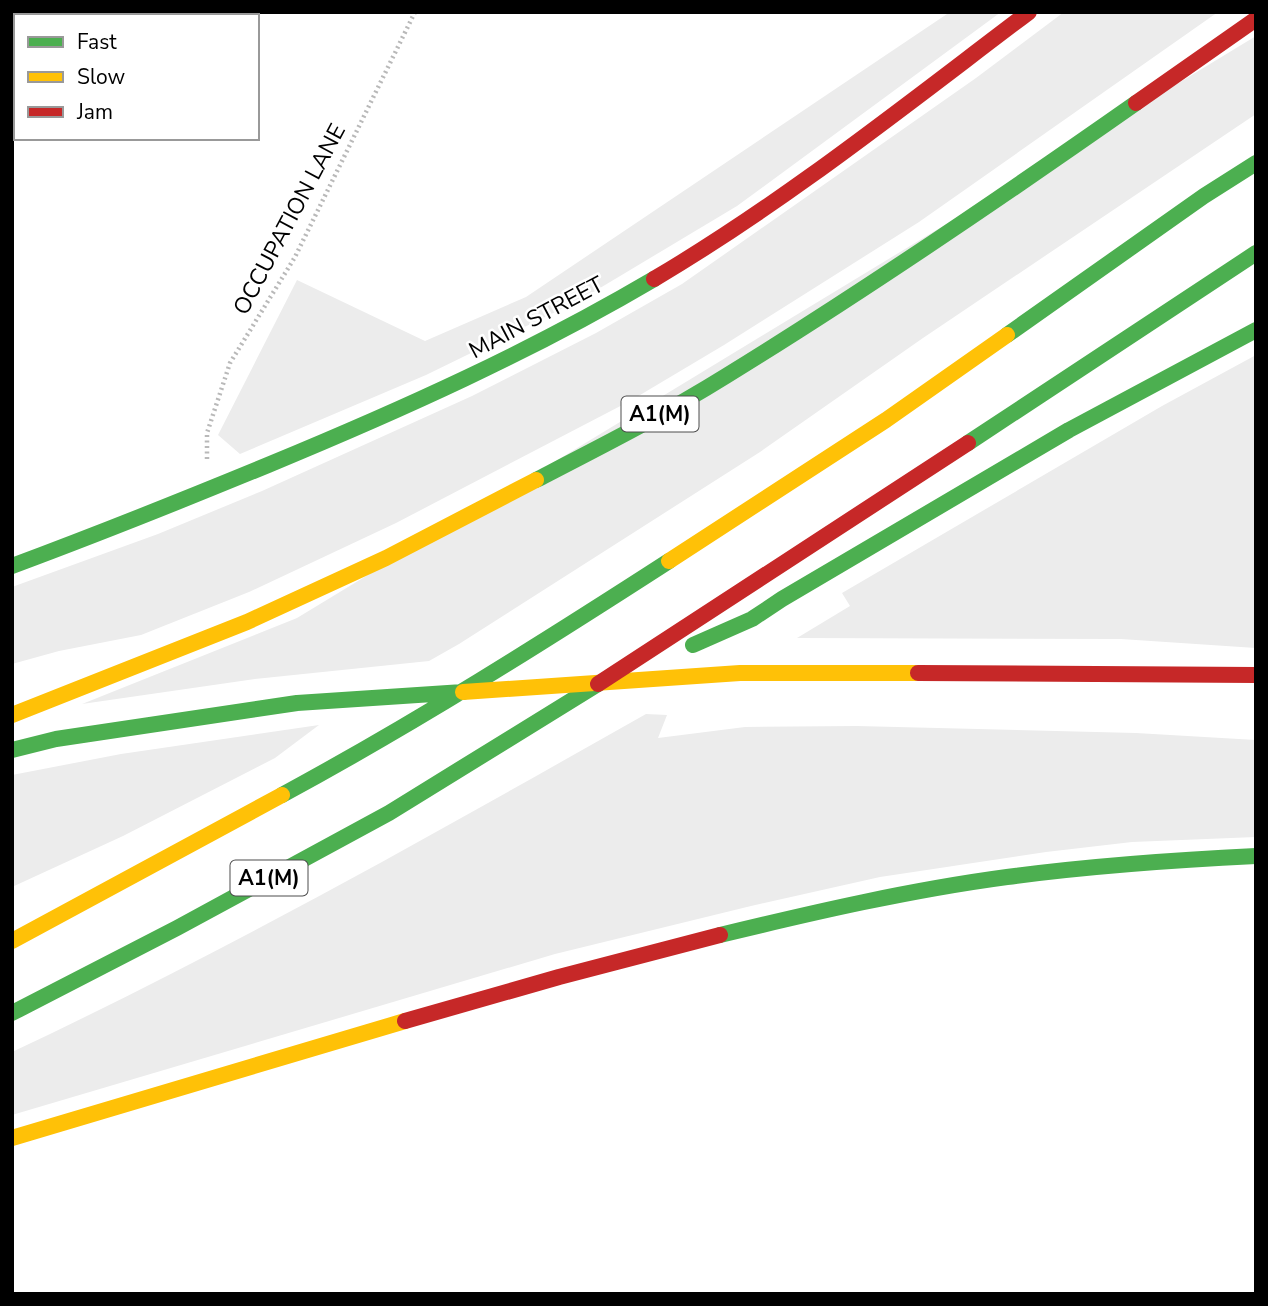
<svg xmlns="http://www.w3.org/2000/svg" width="1268" height="1306" font-family="'Nunito Sans',sans-serif">
  <style>
    .green { fill: #ececec }
    .lines { fill: none; stroke-linecap: round; stroke-linejoin: round }
    .path { stroke: #b9b9b9; stroke-width: 4.5; stroke-dasharray: 2 3.5; stroke-linecap: butt }
    .fast { stroke: #4caf50; stroke-width: 16 }
    .slow { stroke: #ffc107; stroke-width: 16 }
    .jam { stroke: #c62828; stroke-width: 16 }
    .labels { text-anchor: middle; stroke-width: 5; stroke-linejoin: round; paint-order: stroke }
    .shield { fill: #fff; stroke: #4c4c4c; stroke-width: 2 }
    .shield-label { font-size: 21px; font-weight: bold; fill: #000 }
    .street-label { font-size: 23px; fill: #000; stroke: #fff }
  </style>
  <rect width="100%" height="100%" fill="#fff"/>
  <path class="green" d="M950,12H1001L737,206L580,300L426,375L240,454L218,435L297,280L425,341L526,297Z
    M1064,12H1218L919,222L724,345L630,401L396,523L249,592L141,635L59,651L12,664V587L158,534L262,491L472,396L596,333L682,284L976,78Z
    M1256,36V114L923,338L760,452L459,644L429,661L255,679L82,704L297,618Z
    M1256,355V648L1121,639L797,638L850,606L842,593L1162,406Z
    M646,714L667,715L658,738L745,727L857,726L1136,733L1256,740V837L1132,842L1046,852L880,877L751,906L555,954L12,1115V1052C229,950 437,832 646,714Z
    M319,725L275,758L123,836L12,887V775L121,754Z"/>
  <g class="lines">
    <path class="path" d="M207,459V433L230,363L295,257L415,12"/>
    <path class="fast" d="M1007,335L1204,196L1256,163
      M968,443L1256,253
      M536,480C600,447 665,414 726,376C866,290 1002,197 1136,103
      M12,566C98,534 183,500 268,465C401,410 530,352 654,279
      M693,645L752,619L782,599L1069,430L1256,330
      M12,750L56,739L297,703L463,692
      M282,795C415,723 542,643 669,561
      M720,935C815,912 910,890 1007,877C1090,866 1173,860 1256,856
      M12,1013L177,928L389,813L598,684"/>
    <path class="slow" d="M669,561L886,420L1007,335
      M463,692L740,673H918
      M12,715L247,622L386,558L536,480
      M12,941L282,795
      M12,1138L405,1021"/>
    <path class="jam" d="M1136,103L1256,19
      M654,279C786,201 907,104 1029,12
      M918,673L1256,675
      M598,684L968,443
      M405,1021L559,977L720,935"/>
  </g>
  <g class="labels">
    <g class="shield">
      <rect x="621.5" y="396.5" width="77" height="35" rx="5"/>
      <rect x="230.5" y="860.5" width="77" height="35" rx="5"/>
    </g>
    <g class="shield-label">
      <text x="660" y="421">A1(M)</text>
      <text x="269" y="885">A1(M)</text>
    </g>
    <g class="street-label">
      <text transform="translate(289 219) rotate(-62)" y="8">OCCUPATION LANE</text>
      <text transform="translate(536 317) rotate(-28)" y="8">MAIN STREET</text>
    </g>
  </g>
  <rect width="1268" height="1306" fill="none" stroke="#000000" stroke-width="28"/>
  <rect x="14" y="14" width="245" height="126" fill="#ffffff" stroke="#999999" stroke-width="2"/>
  <rect x="28" y="37" width="35" height="10" fill="#4caf50" stroke="#999999" stroke-width="2"/>
  <text x="77" y="49" font-size="21" fill="#000000">Fast</text>
  <rect x="28" y="72" width="35" height="10" fill="#ffc107" stroke="#999999" stroke-width="2"/>
  <text x="77" y="84" font-size="21" fill="#000000">Slow</text>
  <rect x="28" y="107" width="35" height="10" fill="#c62828" stroke="#999999" stroke-width="2"/>
  <text x="77" y="119" font-size="21" fill="#000000">Jam</text>
</svg>
